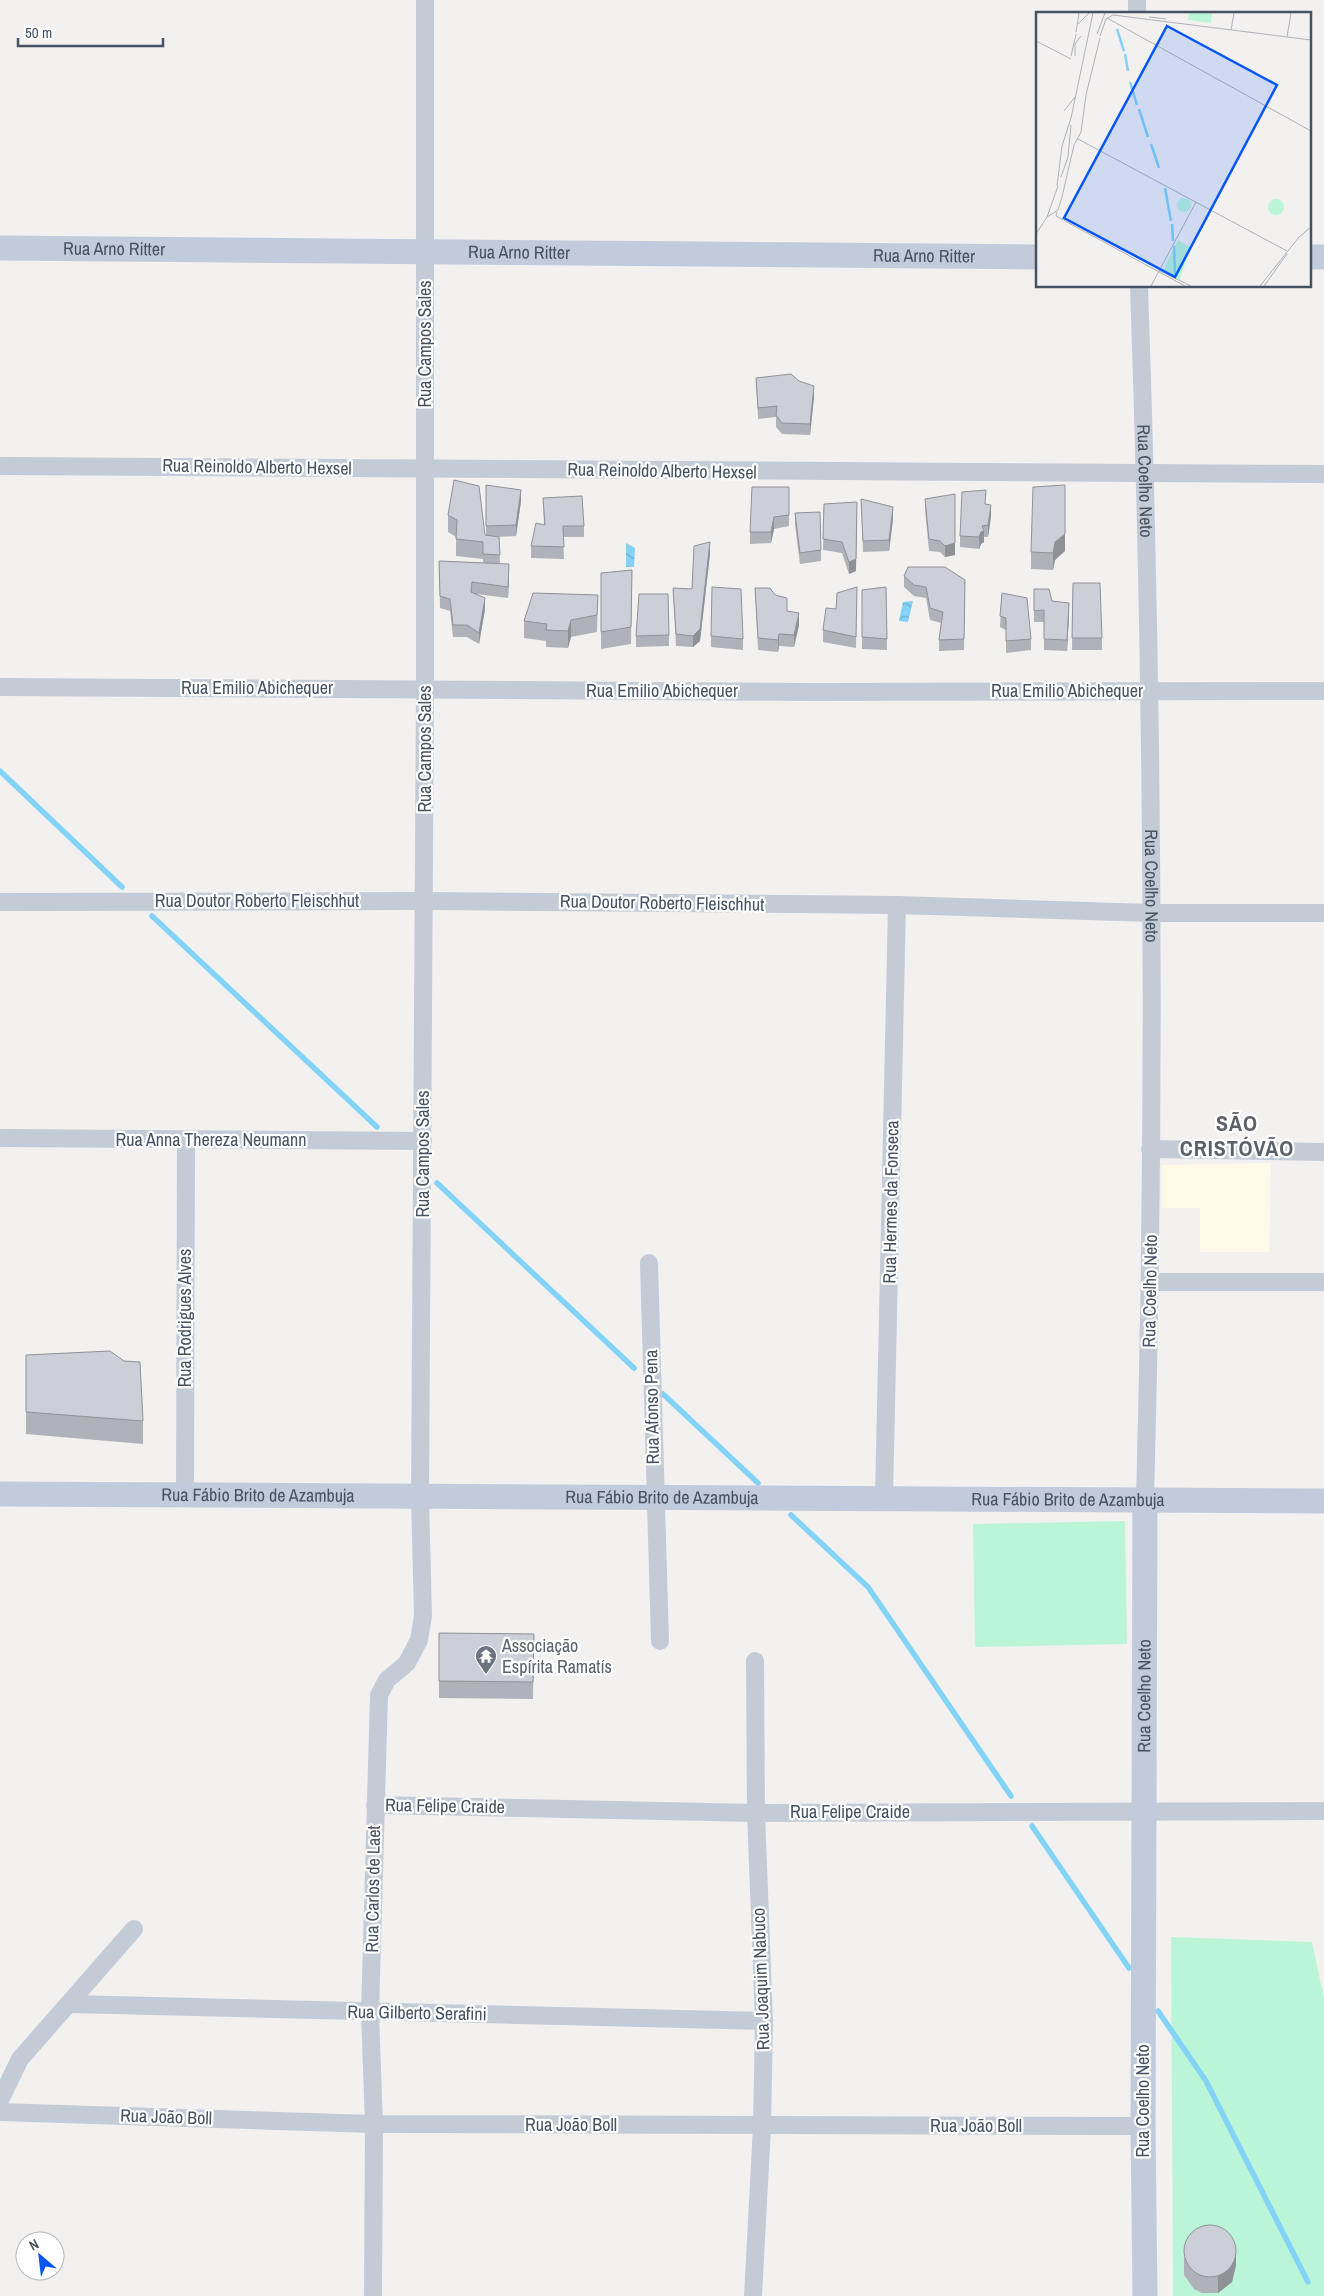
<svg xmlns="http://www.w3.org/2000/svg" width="1324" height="2296" font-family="'Archivo Narrow',sans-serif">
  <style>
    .commercial { fill: #fefae9 }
    .green { fill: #bbf5d7 }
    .water { fill: url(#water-waves) }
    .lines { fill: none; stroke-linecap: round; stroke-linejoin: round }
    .stream { stroke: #83d3f7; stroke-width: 5.5 }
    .street { stroke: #c3cbd7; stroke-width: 18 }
    .secondary { stroke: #c1cbdb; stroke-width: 25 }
    .wall { fill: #afb2b9 }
    .shaded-wall { fill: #8f9196 }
    .building { fill: #cccfd7; stroke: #8f9196 }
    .labels { text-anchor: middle; stroke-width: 4.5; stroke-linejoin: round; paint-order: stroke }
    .street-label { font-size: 18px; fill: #465161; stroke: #fff }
    .worship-label { font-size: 18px; fill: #5b616d; stroke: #fff; text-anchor: start }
    .district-label { font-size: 22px; font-weight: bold; letter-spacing: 1px; fill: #5c6067; stroke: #fff }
    .inset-river { fill: none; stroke: #83d3f7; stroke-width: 2.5 }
    .inset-road { fill: none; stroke: #aeb1b7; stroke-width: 1 }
    .view { fill: #0456fa; fill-opacity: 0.15; stroke: #0456fa; stroke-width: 2.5 }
    .inset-edge { fill: none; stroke: #465161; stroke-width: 2.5 }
  </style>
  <defs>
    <pattern id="water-waves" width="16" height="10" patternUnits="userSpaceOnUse" patternTransform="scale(1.25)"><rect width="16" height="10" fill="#83d3f7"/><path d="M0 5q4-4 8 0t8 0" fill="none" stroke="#6daecb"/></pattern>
  </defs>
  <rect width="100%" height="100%" fill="#f3f1f0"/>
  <path class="commercial" d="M1271,1163L1269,1252H1200V1208H1162V1165Z"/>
  <path class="green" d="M1125,1521L1127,1644L975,1647L973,1524Z
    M1171,1937L1312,1942L1324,1998V2296H1173Z"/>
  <path class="water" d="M626,543L635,548L634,567H626Z
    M913,601L908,622L899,621L903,602Z"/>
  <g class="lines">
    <path class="stream" d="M0,771L122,887
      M152,916L377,1127
      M437,1183L634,1368
      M663,1394L758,1483
      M791,1515L868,1587L1011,1796
      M1032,1826L1129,1968
      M1158,2011L1206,2081L1308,2282"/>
    <g class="street">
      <path d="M1137,0V14"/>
      <path id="s1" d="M1139,286C1153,691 1156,1096 1145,1500"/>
      <path d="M0,466L1324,474"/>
      <path d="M0,687L817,692L1324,691"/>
      <path d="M0,902L425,901L897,905L1150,913H1324"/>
      <path d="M0,1138L423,1141"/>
      <path d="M1150,1149L1324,1152"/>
      <path d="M649,1263L660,1641"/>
      <path d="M1151,1282H1324"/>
      <path d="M185,1496L186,1139"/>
      <path d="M884,1498L897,905"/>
      <path d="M375,1805L756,1813L1324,1811"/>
      <path d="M70,2004L764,2021"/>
      <path d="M0,2100L20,2059L134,1929"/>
      <path d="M0,2112L374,2124L1143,2126"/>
      <path d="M373,2296L374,2124L370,2013L379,1695L387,1680L407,1663L419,1640L423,1616L420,1497L425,689V0"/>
      <path d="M753,2296L762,2127L764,2021L756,1813L755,1661"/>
    </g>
    <g class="secondary">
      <path id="s2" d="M0,248L1038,257"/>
      <path d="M1310,257H1324"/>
      <path id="s3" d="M0,1494L1324,1501"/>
      <path id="s4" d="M1145,2296L1143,2126L1145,1500"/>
    </g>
  </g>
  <path class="wall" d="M756,378L814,397L810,435L782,434L776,427V417L758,419Z
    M486,485L521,501L516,536L497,537H499L500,564L509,576L508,598L476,594L485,609L479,644L467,637H453L450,611L440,608L439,561L483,563V559L456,556V537L448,532V515L486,536Z
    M789,487V526L774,529L771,543L750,544V532Z
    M543,498L584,526V537H563L564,559L531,558V546L544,525Z
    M861,499L893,519L889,551L863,552Z
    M925,499L955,555L945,557L940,552L929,551L925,510Z
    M824,504L856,571L849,574L842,553L823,550Z
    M986,504L991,516L988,537H984V542L981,544L979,549L960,547V536Z
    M795,513L821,550V561L800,564L795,525Z
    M1065,551L1055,560L1053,570L1031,569V552Z
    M710,554L700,641L693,647L676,646L673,588L692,589Z
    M632,570L631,644L601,649V573Z
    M904,576L965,580L964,650L939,651V640L941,623L930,620L926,598L914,596L904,587Z
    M1073,583L1102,638V650H1072Z
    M857,587L856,648L823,642V630L836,609Z
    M886,587L887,650L862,649V590Z
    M755,588L775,595L799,625L794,647L779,646L778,652L758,650Z
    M1034,589L1069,614L1067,651L1044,650V622H1034Z
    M1002,593L1031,639V650L1006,653V630L1000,627Z
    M598,595L597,632L571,637L568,648L546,647V641L524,638V621Z
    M669,635V646L636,647V636Z
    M711,636L743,639V650L711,647Z
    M26,1355L143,1421V1444L26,1434Z
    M439,1633L534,1634L533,1699L439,1698Z
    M1184,2258L1236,2265L1232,2282L1218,2293H1202L1194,2289L1184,2275Z"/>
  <path class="shaded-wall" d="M814,386V397L810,435V424Z
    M521,490V501L516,536V525Z
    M857,502L856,571L849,574V562Z
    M991,505V516L988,537V525Z
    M893,507V519L889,551V540Z
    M774,517V529L771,543V532Z
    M984,531V542L981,544L979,549V537L981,532Z
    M1065,534V551L1055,560L1053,570V553L1055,542Z
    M710,542V554L700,641L693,647V636Z
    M955,543V555L945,557V546Z
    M509,564V576L508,598V587Z
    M485,598V609L479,644V633Z
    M1069,603V614L1067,651V640Z
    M799,613V625L794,647V635Z
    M571,620V637L568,648V631Z
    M779,634V646L778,652V640Z
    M1236,2248V2265L1232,2282L1218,2293V2276Z"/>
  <path class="building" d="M791,374L799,381L814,386L810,424L782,423L776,415L777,406L758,408L756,378Z
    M454,480L479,486L485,535L499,537L500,555L483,554V542L456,539L457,520L448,515Z
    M486,485L521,490L516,525L486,526Z
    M1065,485V534L1055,542L1053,553L1031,552L1033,487Z
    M752,487H789V515L774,517L771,532H750Z
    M986,490L985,504L991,505L988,525L982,526L984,531L981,532L979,537L960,536L962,492Z
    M955,494V543L945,546L940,541L929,539L925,499Z
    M582,496L584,526H563L564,547L531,546L536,523L545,525L543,498Z
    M861,499L893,507L889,540L863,541Z
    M857,502L856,559L849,562L842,542L823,539L824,504Z
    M820,512L821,550L800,553L795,513Z
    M710,542L700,629L693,636L676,634L673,588L692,589L694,546Z
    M439,561L509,564L508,587L472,582L471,592L485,598L479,633L467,625H453L450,599L440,596Z
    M908,567H945L965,580L964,639L939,640L943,612L930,608L926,587L914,585L904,576Z
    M632,570L631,627L601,632V573Z
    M1073,583H1100L1102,638H1072Z
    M712,587L741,589L743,639L711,636Z
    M857,587L856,637L823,630L826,608L836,609L837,593Z
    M886,587L887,639L862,637V590Z
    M755,588H770L775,595L787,598V611L799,613L794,635L779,634L778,640L758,638Z
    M1034,589H1049L1052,601L1069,603L1067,640L1044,639V610L1034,611Z
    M533,593L598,595L597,615L571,620L568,631L546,630L547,624L524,621Z
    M1002,593L1027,598L1031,639L1006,641V618L1000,616Z
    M639,594H668L669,635L636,636Z
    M110,1351L124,1361L140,1362L143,1421L26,1412V1355Z
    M439,1633L534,1634L533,1682L439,1681Z
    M1184 2251a26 26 0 1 1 52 0a26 26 0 1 1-52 0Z"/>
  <defs>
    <g id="temple-pin" transform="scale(1.125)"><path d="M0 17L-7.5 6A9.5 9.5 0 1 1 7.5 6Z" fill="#6b7280" stroke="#fff"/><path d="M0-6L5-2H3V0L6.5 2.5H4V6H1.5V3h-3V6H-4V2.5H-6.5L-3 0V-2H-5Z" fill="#fff"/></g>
  </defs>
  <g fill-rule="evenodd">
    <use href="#temple-pin" x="486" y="1656"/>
  </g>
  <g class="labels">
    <g class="street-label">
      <text dy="6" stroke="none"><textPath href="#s2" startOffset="114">Rua Arno Ritter</textPath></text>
      <text dy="6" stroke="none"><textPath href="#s2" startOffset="519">Rua Arno Ritter</textPath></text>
      <text dy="6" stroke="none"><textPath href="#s2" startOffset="924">Rua Arno Ritter</textPath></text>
      <text transform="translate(425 344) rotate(-90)" y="6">Rua Campos Sales</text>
      <text transform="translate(257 467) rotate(1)" y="6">Rua Reinoldo Alberto Hexsel</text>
      <text transform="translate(662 471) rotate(1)" y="6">Rua Reinoldo Alberto Hexsel</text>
      <text dy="6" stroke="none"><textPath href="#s1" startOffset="195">Rua Coelho Neto</textPath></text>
      <text x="257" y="694">Rua Emilio Abichequer</text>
      <text x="662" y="697">Rua Emilio Abichequer</text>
      <text x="1067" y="697">Rua Emilio Abichequer</text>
      <text transform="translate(425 749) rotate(-90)" y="6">Rua Campos Sales</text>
      <text dy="6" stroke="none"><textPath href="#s1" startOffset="600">Rua Coelho Neto</textPath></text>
      <text x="257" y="907">Rua Doutor Roberto Fleischhut</text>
      <text transform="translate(662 903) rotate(1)" y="6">Rua Doutor Roberto Fleischhut</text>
      <text x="211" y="1146">Rua Anna Thereza Neumann</text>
      <text transform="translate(423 1154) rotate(-90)" y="6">Rua Campos Sales</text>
      <text transform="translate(891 1202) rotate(-89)" y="6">Rua Hermes da Fonseca</text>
      <text transform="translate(1150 1291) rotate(-89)" y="6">Rua Coelho Neto</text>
      <text transform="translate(185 1318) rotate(-90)" y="6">Rua Rodrigues Alves</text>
      <text transform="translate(652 1407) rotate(-91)" y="6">Rua Afonso Pena</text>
      <text dy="6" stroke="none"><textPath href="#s3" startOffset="258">Rua Fábio Brito de Azambuja</textPath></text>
      <text dy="6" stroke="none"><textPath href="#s3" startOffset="662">Rua Fábio Brito de Azambuja</textPath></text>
      <text dy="6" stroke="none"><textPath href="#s3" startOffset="1068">Rua Fábio Brito de Azambuja</textPath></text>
      <text dy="6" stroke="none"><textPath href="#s4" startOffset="600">Rua Coelho Neto</textPath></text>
      <text transform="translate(445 1806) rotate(1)" y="6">Rua Felipe Craide</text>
      <text x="850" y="1818">Rua Felipe Craide</text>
      <text transform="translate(373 1889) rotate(-89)" y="6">Rua Carlos de Laet</text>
      <text transform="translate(761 1979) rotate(-92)" y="6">Rua Joaquim Nabuco</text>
      <text transform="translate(417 2013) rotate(1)" y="6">Rua Gilberto Serafini</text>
      <text transform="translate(1143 2101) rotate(-90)" y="6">Rua Coelho Neto</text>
      <text transform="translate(166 2117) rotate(2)" y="6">Rua João Boll</text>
      <text x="571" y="2131">Rua João Boll</text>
      <text x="976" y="2132">Rua João Boll</text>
    </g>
    <g class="worship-label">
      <text x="502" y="1652">Associação<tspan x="502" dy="21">Espírita Ramatís</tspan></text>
    </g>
    <g class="district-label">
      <text x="1237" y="1131">SÃO<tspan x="1237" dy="25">CRISTÓVÃO</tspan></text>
    </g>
  </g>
  <g transform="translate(1036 12)">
    <rect width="275" height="275" fill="#f3f1f0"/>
    <path d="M141 193a7 7 0 1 1 14 0a7 7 0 1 1-14 0ZM232 195a8 8 0 1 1 16 0a8 8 0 1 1-16 0ZM142,228L154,235L144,268L127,258Z" fill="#bbf5d7"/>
    <path d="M153,1H176L175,11L152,8Z" fill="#bbf5d7"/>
    <path class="inset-river" d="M81,17L88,39M89,42L92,59M94,70L101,93M103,97L112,125M115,132L123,156M129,176L135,209M136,212L137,229M138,234L139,263"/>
    <path class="inset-road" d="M113,5L130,7M71,6L275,119M42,12L53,1M195,18L198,1M40,20L43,1M61,22L69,1M64,24L70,7L77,3L275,28M251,25L255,1M0,29L35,47M35,44L40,22M39,44V32L45,24M28,99L39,85M42,127L251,239M25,165L32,145L35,113M21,174L26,134L35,106L57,1M21,200L20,204L149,274M11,205L22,198L26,185L38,133L45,120L50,83L64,26M0,222L11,205L22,174M124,259L155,274M115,274L160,190M224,274L263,225L275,215M228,274L251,242"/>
    <path class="view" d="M131,14L241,73L139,265L28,206Z"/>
    <rect width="275" height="275" class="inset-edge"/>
  </g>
  <g transform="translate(40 2256) rotate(332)"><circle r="24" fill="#ffffff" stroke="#b5b9c0"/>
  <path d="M0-4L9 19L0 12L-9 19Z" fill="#0456fa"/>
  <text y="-8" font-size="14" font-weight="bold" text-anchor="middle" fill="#465161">N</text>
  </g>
  <path d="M18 38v8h145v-8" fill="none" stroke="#465161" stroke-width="2.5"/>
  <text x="25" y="38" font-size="15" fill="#465161" stroke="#ffffff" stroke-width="4" paint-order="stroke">50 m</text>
</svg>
